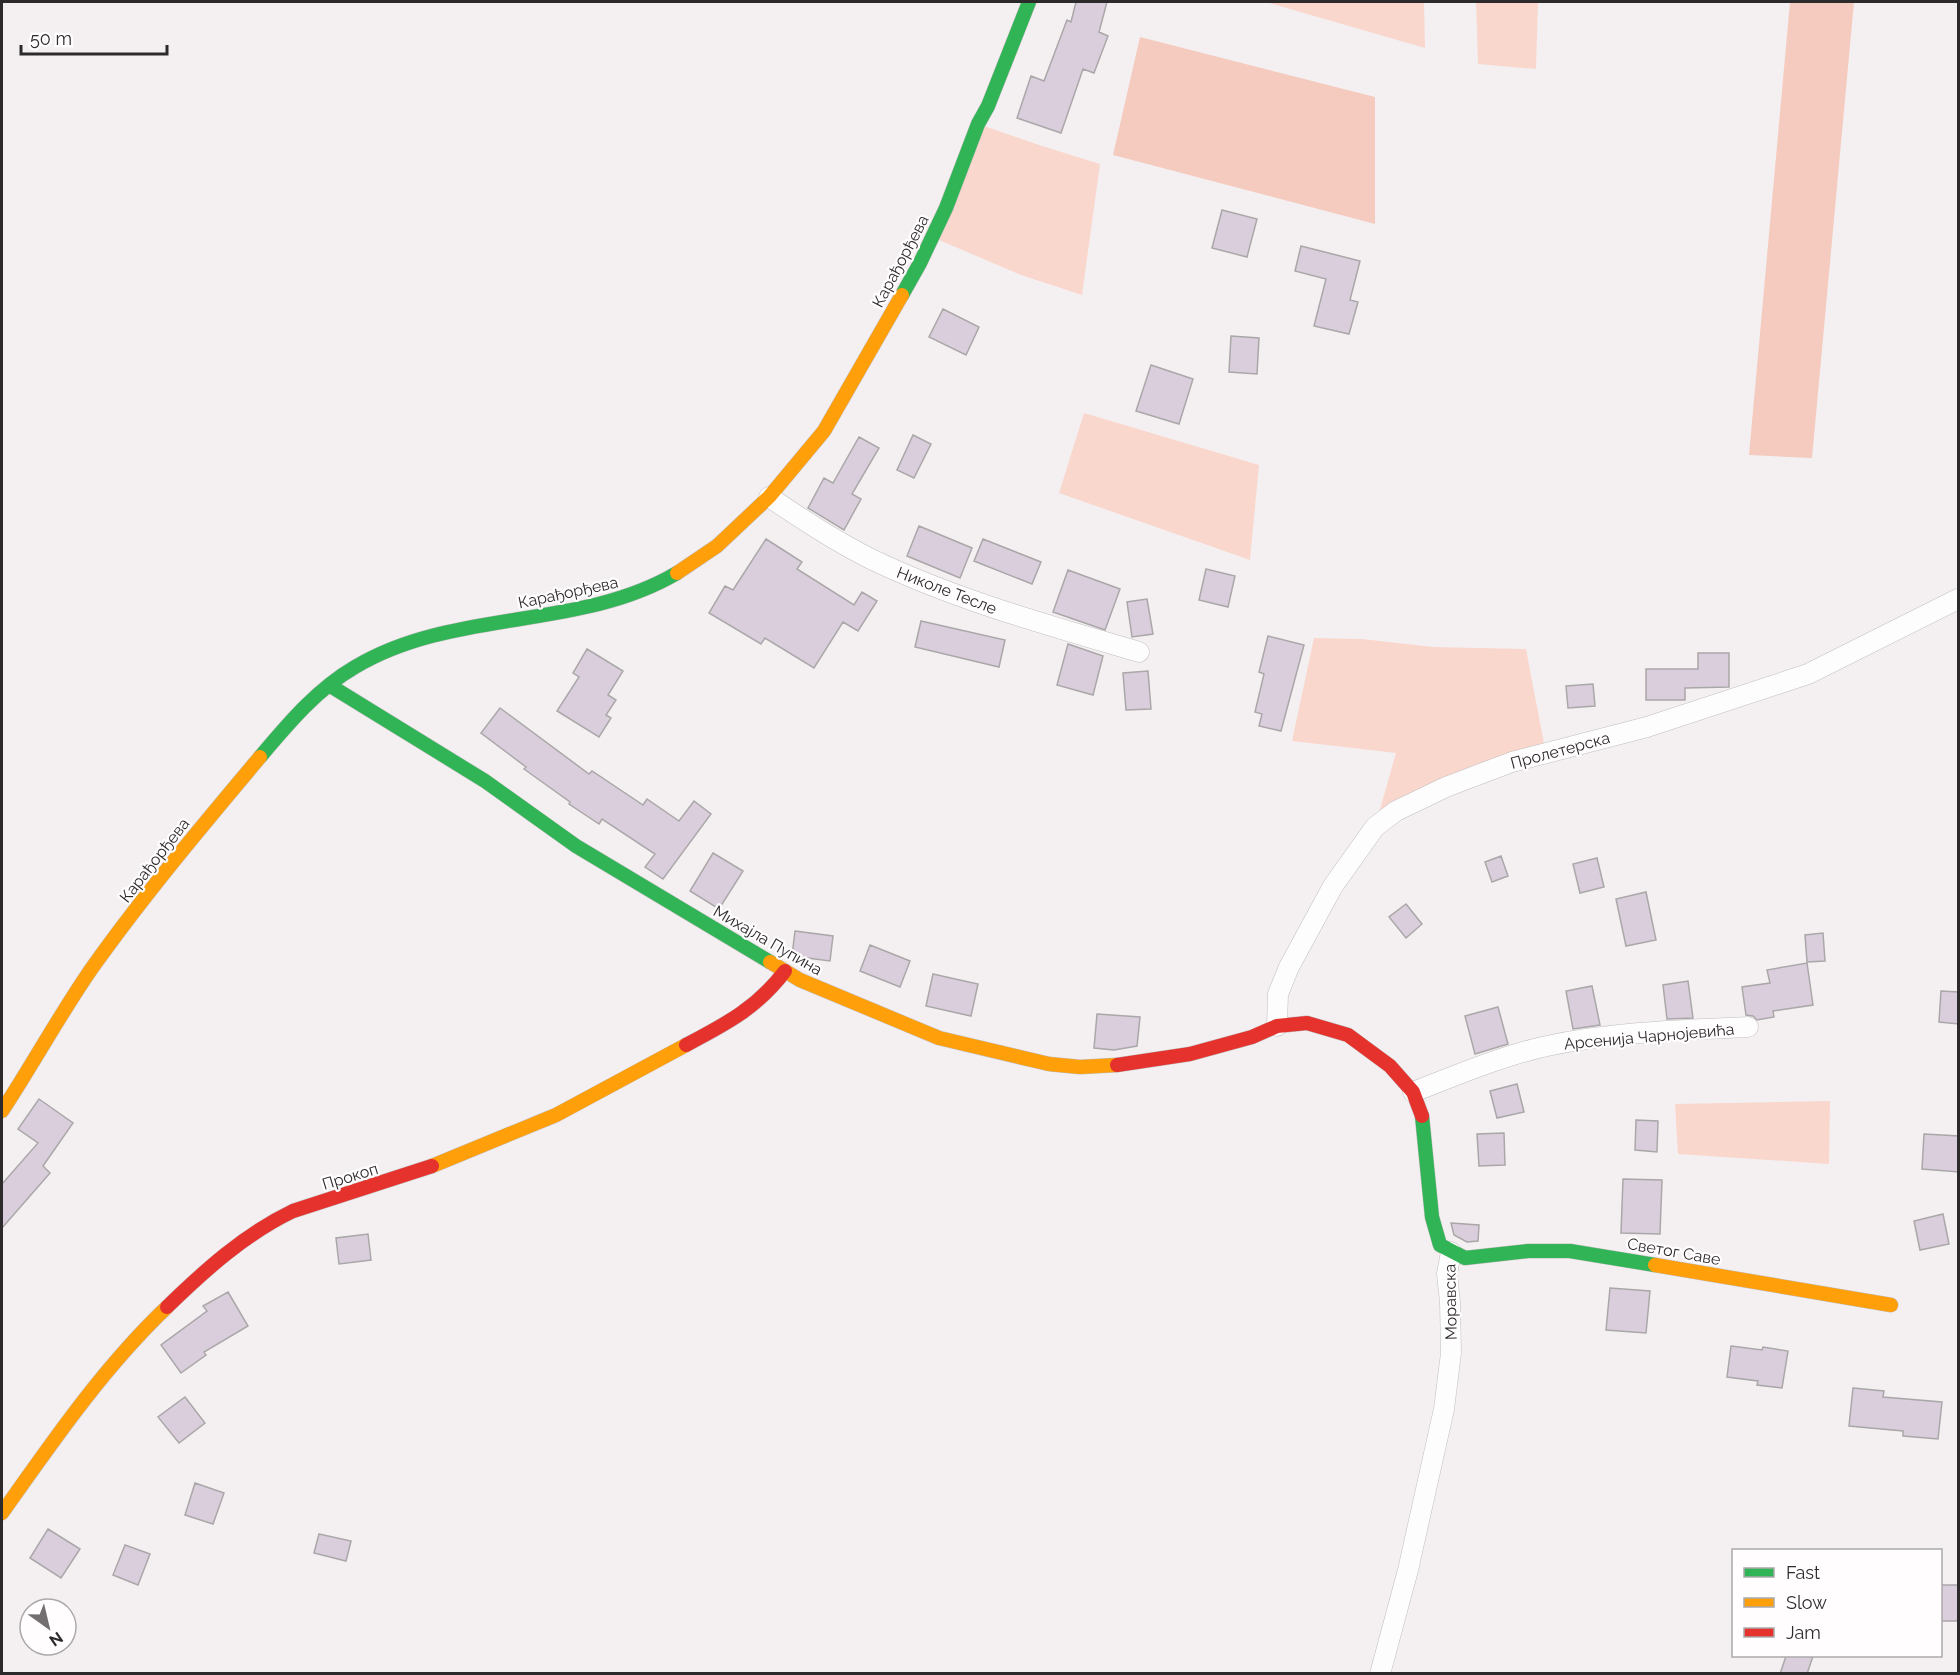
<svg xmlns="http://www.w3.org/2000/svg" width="1960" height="1675" font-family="Raleway,sans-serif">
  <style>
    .green { fill: #fad7cd }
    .forest { fill: #f4cbbe }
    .building { fill: #dacedc; stroke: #aaa7a9; stroke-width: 1.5 }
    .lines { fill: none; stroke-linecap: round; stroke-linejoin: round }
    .street-casing { stroke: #c1bebf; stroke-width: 21 }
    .fast-casing { stroke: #c1bebf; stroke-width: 15 }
    .slow-casing { stroke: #c1bebf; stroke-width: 15 }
    .jam-casing { stroke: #c1bebf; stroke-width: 15 }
    .street { stroke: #fdfdfd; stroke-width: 20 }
    .fast { stroke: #30b455; stroke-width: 14 }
    .slow { stroke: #ff9f0a; stroke-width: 14 }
    .jam { stroke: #e5322d; stroke-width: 14 }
    .labels { text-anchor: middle; stroke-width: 4.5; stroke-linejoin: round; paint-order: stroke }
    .street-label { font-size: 16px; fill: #2d2a2c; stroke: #fffdfe }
  </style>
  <rect width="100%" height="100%" fill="#f4f0f2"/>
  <path class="green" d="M1266,2H1424L1425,48Z
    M1476,2H1538L1536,69L1478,64Z
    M978,124L1042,146L1100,164L1082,295L1021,275L932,237Z
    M1084,413L1259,465L1250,560L1059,493Z
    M1314,638L1362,639L1433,647L1526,649L1546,754L1375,827L1396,753L1292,741Z
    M1830,1101L1829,1164L1678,1154L1675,1104Z"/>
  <path class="forest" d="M1790,2H1854L1812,458L1749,455Z
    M1140,37L1375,97V224L1113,155Z"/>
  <path class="building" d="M1076,2H1107L1099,32L1108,36L1094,73L1083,69L1061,133L1017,118L1031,76L1044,81L1067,20L1071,22Z
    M1222,210L1257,219L1247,257L1212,248Z
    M1301,246L1360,261L1350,300L1358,302L1349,334L1314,326L1326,279L1295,271Z
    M943,309L979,327L966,355L929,337Z
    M1231,336L1259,338L1257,374L1229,372Z
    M1151,365L1193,379L1179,424L1136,411Z
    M913,435L931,444L914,478L897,470Z
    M859,437L879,448L852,494L861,499L844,530L808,508L824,478L833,483Z
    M919,526L972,548L960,578L907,556Z
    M766,539L802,562L797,569L854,605L862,592L877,601L858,631L843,622L814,668L765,638L761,644L709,613L725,586L733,590Z
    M983,539L1041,562L1032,584L974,561Z
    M1206,569L1235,576L1228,607L1199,600Z
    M1068,570L1120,589L1105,630L1053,612Z
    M1147,599L1153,634L1132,637L1127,602Z
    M921,621L1005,640L999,667L915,647Z
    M1268,636L1304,645L1281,731L1259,726L1262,714L1255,712L1264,674L1259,672Z
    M1068,644L1103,656L1093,695L1057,685Z
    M587,649L623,671L608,695L616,700L606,715L611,718L599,737L557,711L579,677L573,673Z
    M1698,653H1729V687L1685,688V700H1646V669H1698Z
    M1148,671L1151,709L1126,710L1123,673Z
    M1593,684L1595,706L1568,708L1566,686Z
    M500,708L589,774L592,771L643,805L647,799L679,821L694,801L711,814L663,879L645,867L655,854L602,819L599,824L569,804L570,802L524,769L526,767L481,733Z
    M713,853L743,871L719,909L690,891Z
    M1501,856L1508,876L1492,882L1485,862Z
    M1597,858L1604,887L1580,893L1573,864Z
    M1646,892L1656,940L1626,946L1616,899Z
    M1406,904L1422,924L1406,938L1389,917Z
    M795,931L833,936L830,961L792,956Z
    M1823,933L1825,961L1807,962L1805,935Z
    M870,945L910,961L900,987L860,971Z
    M1807,963L1813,1005L1773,1011L1774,1017L1757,1020L1753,1016L1746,1015L1742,987L1770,983L1767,970Z
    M933,974L978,984L971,1016L926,1006Z
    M1688,981L1693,1018L1667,1019L1663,985Z
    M1592,986L1600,1025L1573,1029L1566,991Z
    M1941,991L1959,992V1024L1939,1022Z
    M1498,1007L1508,1044L1475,1054L1465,1016Z
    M1097,1014L1140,1017L1137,1046L1114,1050L1094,1048Z
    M1517,1084L1524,1112L1497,1118L1490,1091Z
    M39,1099L73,1123L43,1166L50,1173L2,1228V1184L38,1143L18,1129Z
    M1636,1120L1658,1121L1657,1152L1635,1150Z
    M1504,1133L1505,1165L1479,1166L1477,1134Z
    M1924,1134L1959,1136V1172L1922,1169Z
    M1623,1179L1662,1180L1660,1234L1621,1233Z
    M1943,1214L1949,1244L1920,1250L1914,1221Z
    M1451,1223L1479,1225L1478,1241L1467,1242L1454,1235Z
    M368,1234L371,1260L339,1264L336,1238Z
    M1610,1288L1650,1291L1646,1333L1606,1330Z
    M228,1292L248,1326L204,1352L206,1355L181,1373L161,1345L207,1311L203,1306Z
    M1731,1346L1762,1350L1763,1347L1788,1351L1782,1388L1757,1385L1758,1381L1727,1377Z
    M1853,1388L1884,1391L1883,1397L1942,1402L1938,1439L1903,1436V1431L1849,1426Z
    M185,1397L205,1423L179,1443L158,1417Z
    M195,1483L224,1493L213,1524L185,1515Z
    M48,1529L80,1549L61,1578L30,1558Z
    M319,1534L351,1541L346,1561L314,1553Z
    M125,1545L150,1554L138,1585L113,1575Z
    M1941,1585H1959V1621H1941Z
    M1786,1656H1813L1807,1674H1780Z"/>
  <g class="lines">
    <g class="street-casing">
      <path id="street" d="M769,497C802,519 835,541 871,559C956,600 1048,625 1139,652
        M1277,1026L1278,994L1289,967L1333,886L1375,827L1396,811L1446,787L1512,762L1647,727L1808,674L1958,599
        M1413,1092C1457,1075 1501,1056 1547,1046C1613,1032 1682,1030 1748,1027
        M1380,1674L1408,1570L1444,1409L1451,1353L1450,1302L1447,1274L1451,1252"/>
    </g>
    <g class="fast-casing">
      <path id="fast" d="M902,295L920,263L946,208L978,124L988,106L1029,2
        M329,685L485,781L576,846L770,962
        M260,757C288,724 317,689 355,667C453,608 579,631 677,573
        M1422,1116L1432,1217L1440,1245L1465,1258L1528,1251H1570L1655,1265"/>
    </g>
    <g class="slow-casing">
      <path id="slow" d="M677,573L717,546L769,497L824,431L902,295
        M770,962L800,980L939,1038L1049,1064L1080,1067L1117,1065
        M2,1111C33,1064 60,1014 92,968C144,895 202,826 260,757
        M432,1166L556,1115L686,1045
        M1655,1265L1891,1305
        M2,1513C53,1441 103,1368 167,1307"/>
    </g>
    <g class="jam-casing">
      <path id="jam" d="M686,1045C726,1024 757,1008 785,971
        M1117,1065L1190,1054L1252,1037L1277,1026L1307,1023L1348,1035L1390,1066L1413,1092L1422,1116
        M167,1307C205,1270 245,1234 293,1211L432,1166"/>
    </g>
    <use href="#street" class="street"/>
    <use href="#fast" class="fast"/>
    <use href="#slow" class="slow"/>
    <use href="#jam" class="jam"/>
  </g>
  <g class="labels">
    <g class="street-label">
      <text transform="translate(900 261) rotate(-62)" y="6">Карађорђева</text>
      <text transform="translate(947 590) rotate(21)" y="6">Николе Тесле</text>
      <text transform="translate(568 592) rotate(-12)" y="6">Карађорђева</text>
      <text transform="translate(1560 750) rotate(-15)" y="6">Пролетерска</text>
      <text transform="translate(154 860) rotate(-52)" y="6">Карађорђева</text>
      <text transform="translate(768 940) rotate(30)" y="6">Михајла Пупина</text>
      <text transform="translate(1649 1036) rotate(-5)" y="6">Арсенија Чарнојевића</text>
      <text transform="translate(350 1176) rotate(-17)" y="6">Прокоп</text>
      <text transform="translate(1674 1251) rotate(10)" y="6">Светог Саве</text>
      <text transform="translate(1450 1302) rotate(-91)" y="6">Моравска</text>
    </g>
  </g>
  <rect width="1960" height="1675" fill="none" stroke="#2d2a2c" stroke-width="6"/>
  <rect x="1732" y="1549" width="210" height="108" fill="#fffdfe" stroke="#aba9aa" stroke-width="1.5"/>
  <rect x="1744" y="1568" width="30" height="9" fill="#30b455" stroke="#aba9aa" stroke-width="1.5"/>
  <text x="1786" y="1579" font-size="18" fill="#2d2a2c">Fast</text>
  <rect x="1744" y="1598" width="30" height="9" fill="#ff9f0a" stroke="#aba9aa" stroke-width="1.5"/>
  <text x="1786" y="1609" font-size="18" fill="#2d2a2c">Slow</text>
  <rect x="1744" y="1628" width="30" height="9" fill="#e5322d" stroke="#aba9aa" stroke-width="1.5"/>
  <text x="1786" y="1639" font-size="18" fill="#2d2a2c">Jam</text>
  <g transform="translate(48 1627) rotate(146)"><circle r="28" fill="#fffdfe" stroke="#aba9aa" stroke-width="1.5"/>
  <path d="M0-4.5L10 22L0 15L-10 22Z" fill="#736f71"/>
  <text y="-9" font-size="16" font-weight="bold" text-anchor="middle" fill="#2d2a2c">N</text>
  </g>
  <path d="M21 45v9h146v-9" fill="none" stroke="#2d2a2c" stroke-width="3"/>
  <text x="30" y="45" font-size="18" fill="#2d2a2c" stroke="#fffdfe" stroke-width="4.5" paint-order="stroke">50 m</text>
</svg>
